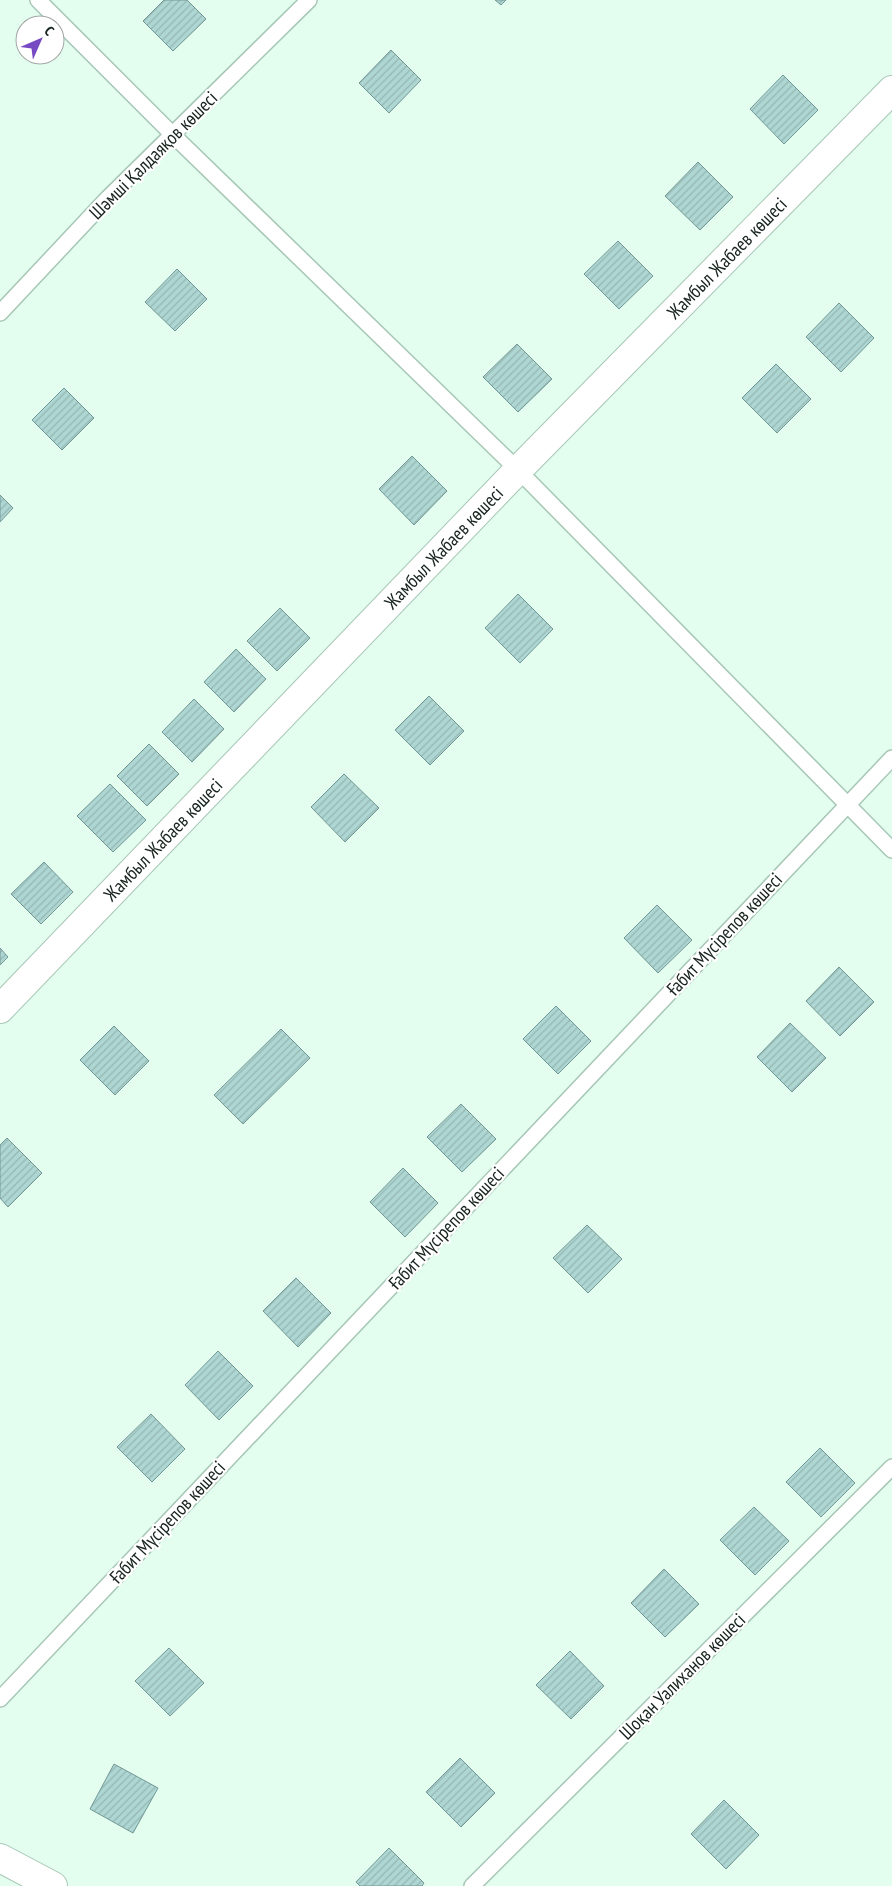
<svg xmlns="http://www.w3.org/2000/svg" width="892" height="1886" font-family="'PT Sans Narrow',sans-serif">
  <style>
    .building { fill: url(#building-hatch); stroke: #729895 }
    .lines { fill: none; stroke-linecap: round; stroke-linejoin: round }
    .service-casing { stroke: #a7c7b6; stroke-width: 18 }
    .minor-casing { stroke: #a7c7b6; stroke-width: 30 }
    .service { stroke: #fff; stroke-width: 15 }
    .minor { stroke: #fff; stroke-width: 28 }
    .labels { text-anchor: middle; stroke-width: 4.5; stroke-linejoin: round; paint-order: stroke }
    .street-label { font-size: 19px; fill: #17231d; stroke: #fff }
  </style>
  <defs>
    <pattern id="building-hatch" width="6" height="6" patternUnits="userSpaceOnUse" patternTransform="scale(1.25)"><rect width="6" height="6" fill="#aed6d2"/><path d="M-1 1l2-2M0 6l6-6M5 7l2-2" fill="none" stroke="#95b7b4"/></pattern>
  </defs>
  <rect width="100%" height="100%" fill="#e3fdef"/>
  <path class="building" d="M164,0H187L206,19L173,51L143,21Z
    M495,0H506L501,5Z
    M391,50L421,80L389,113L359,83Z
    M783,75L818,110L784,144L750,109Z
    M698,162L733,197L700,230L665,196Z
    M618,241L653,276L619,309L584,274Z
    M177,269L207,299L175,331L145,302Z
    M839,303L874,338L841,372L806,337Z
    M517,344L552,379L518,412L483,377Z
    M776,364L811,399L777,433L742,398Z
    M64,388L94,418L62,450L32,420Z
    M412,456L447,491L414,525L379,489Z
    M0,495L13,508L0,522Z
    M518,594L553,629L520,663L485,628Z
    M280,608L310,638L277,671L247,641Z
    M236,649L266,679L234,712L204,682Z
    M429,696L464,731L430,765L395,730Z
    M194,699L224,729L192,762L162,732Z
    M149,744L179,774L147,806L117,776Z
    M344,774L379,808L345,842L311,807Z
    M110,784L146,820L113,852L77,816Z
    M44,862L73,892L41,924L11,894Z
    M657,905L692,940L658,973L624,938Z
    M0,948L8,957L0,965Z
    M839,967L874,1002L840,1036L806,1001Z
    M556,1006L591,1041L558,1074L523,1039Z
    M790,1023L826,1058L792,1092L757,1057Z
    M114,1026L149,1061L115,1095L80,1060Z
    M281,1029L310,1058L243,1124L214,1095Z
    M461,1104L496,1139L462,1172L427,1137Z
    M7,1138L42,1173L8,1207L0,1198V1145Z
    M403,1168L438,1203L405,1237L370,1202Z
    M587,1225L622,1259L588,1293L553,1258Z
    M296,1278L331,1313L298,1347L263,1311Z
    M218,1351L253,1386L219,1420L185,1385Z
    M151,1414L185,1449L152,1482L117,1447Z
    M820,1448L855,1483L821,1517L786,1482Z
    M754,1507L789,1541L755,1575L720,1540Z
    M664,1569L699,1604L665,1637L631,1603Z
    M169,1648L204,1683L170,1716L135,1681Z
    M570,1651L604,1686L571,1719L536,1685Z
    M460,1758L495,1793L461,1827L426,1792Z
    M114,1764L158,1788L133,1833L90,1809Z
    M724,1800L759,1835L726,1869L691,1834Z
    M389,1848L424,1883L422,1886H360L356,1882Z"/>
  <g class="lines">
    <g class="service-casing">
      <path id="service" d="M38,0L173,135L518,470L892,850
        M0,313L108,198L309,0
        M0,1699L892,758
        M472,1886L892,1467"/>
    </g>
    <g class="minor-casing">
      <g id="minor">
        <path id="s1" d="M0,1009L518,470L892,90"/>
        <path d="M0,1858L53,1886"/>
      </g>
    </g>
    <use href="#service" class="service"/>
    <use href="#minor" class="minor"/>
  </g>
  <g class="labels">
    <g class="street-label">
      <text transform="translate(153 155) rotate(-45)" y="7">Шәмші Қалдаяқов көшесі</text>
      <text dy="7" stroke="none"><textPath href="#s1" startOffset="1045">Жамбыл Жабаев көшесі</textPath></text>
      <text dy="7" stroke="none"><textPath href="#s1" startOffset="640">Жамбыл Жабаев көшесі</textPath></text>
      <text dy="7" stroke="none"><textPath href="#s1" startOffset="235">Жамбыл Жабаев көшесі</textPath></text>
      <text transform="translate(724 934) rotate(-47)" y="7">Ғабит Мүсірепов көшесі</text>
      <text transform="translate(446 1228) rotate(-47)" y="7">Ғабит Мүсірепов көшесі</text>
      <text transform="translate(167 1522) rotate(-47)" y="7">Ғабит Мүсірепов көшесі</text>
      <text transform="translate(682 1676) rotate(-45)" y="7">Шоқан Уалиханов көшесі</text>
    </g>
  </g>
  <g transform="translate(40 40) rotate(45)"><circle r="24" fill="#ffffff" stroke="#a2a7a5"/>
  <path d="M0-4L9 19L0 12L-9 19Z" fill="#774ac3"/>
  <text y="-8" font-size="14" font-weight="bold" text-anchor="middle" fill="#17231d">С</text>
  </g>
</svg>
